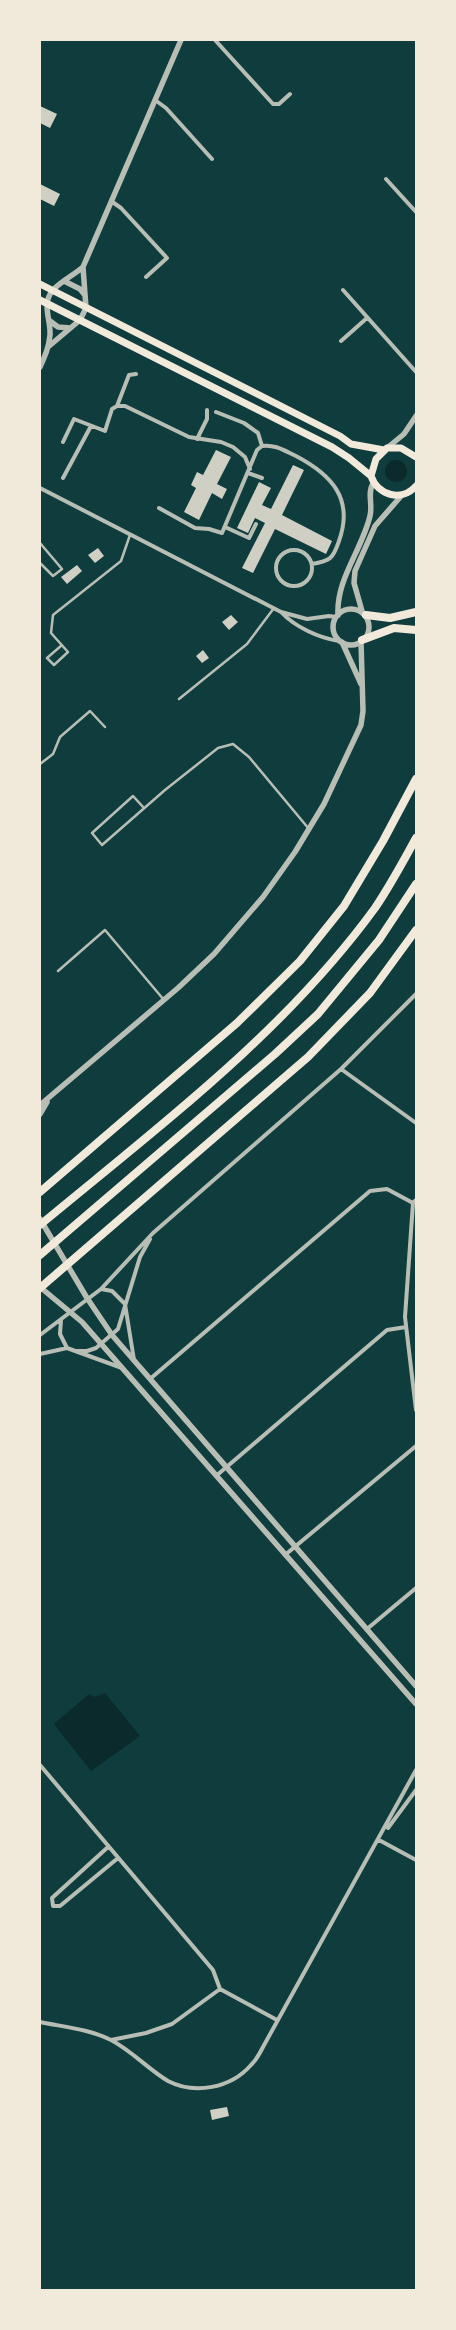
<svg xmlns="http://www.w3.org/2000/svg" width="456" height="2330" font-family="'Fira Sans',sans-serif">
  <style>
    .water { fill: #0a2a2b }
    .building { fill: #cfcfc3 }
    .lines { fill: none; stroke-linecap: round; stroke-linejoin: round }
    .service { stroke: #b8beb3; stroke-width: 2.5 }
    .minor { stroke: #b8beb3; stroke-width: 4 }
    .tertiary { stroke: #b8beb3; stroke-width: 5.5 }
    .primary { stroke: #f1e9da; stroke-width: 7 }
    .motorway { stroke: #f1e9da; stroke-width: 8 }
  </style>
  <rect width="100%" height="100%" fill="#0f3d3e"/>
  <path class="water" d="M385 471a11 11 0 1 1 22 0a11 11 0 1 1-22 0Z
    M105,1693L140,1736L91,1771L54,1724L89,1694L95,1697Z"/>
  <path class="building" d="M40,106L57,114L50,128L40,123Z
    M40,184L60,194L54,206L40,199Z
    M216,450L231,457L217,484L227,489L222,499L212,493L199,520L184,512L196,488L191,485L197,472L203,475Z
    M293,465L304,470L282,515L332,541L326,554L275,529L253,573L242,568L265,523L255,518L248,533L237,528L259,482L271,488L262,505L271,509Z
    M98,548L104,556L95,563L88,555Z
    M77,565L82,571L67,584L61,577Z
    M231,615L238,622L229,630L222,622Z
    M203,650L209,658L202,663L196,656Z
    M227,2107L229,2116L212,2120L210,2110Z"/>
  <g class="lines">
    <path class="service" d="M40,543L62,569L53,576L40,563
      M62,645L47,658L54,665L68,652L51,633L53,615L121,561L130,535
      M179,699L247,644L274,608
      M40,764L53,754L60,737L90,711L105,727
      M144,808L133,796L92,833L102,845L165,790L218,748L233,744L249,757L309,829
      M58,971L105,930L164,1000"/>
    <path class="minor" d="M215,40L273,104H279L290,94
      M155,100L166,108L212,159
      M386,179L416,212
      M111,201L121,208L167,258L146,277
      M343,290L416,372
      M341,341L367,318
      M117,406L129,375L136,374
      M216,412L244,423L258,433L262,446
      M197,439L207,419V410
      M63,442L74,419L105,431L112,409L117,406H125L189,437L221,442L233,447L245,457L250,469
      M248,473L262,478
      M63,478L91,426
      M40,488L281,612C295,627 319,638 339,641
      M159,508L195,528L209,529L222,533L257,450L262,446C275,444 285,451 296,456C332,475 354,499 339,541C333,559 330,561 312,564
      M225,527L249,538L256,524
      M276 568a18 18 0 1 1 36 0a18 18 0 1 1-36 0Z
      M281,612L307,619L329,616L336,617
      M341,1069L416,1123
      M416,1200L413,1203L405,1317L416,1410
      M101,1289L112,1291L125,1304L134,1360
      M61,1320L60,1334L67,1348L122,1368
      M40,1335L101,1289L153,1233L341,1069L416,994
      M76,1351H87L96,1348L118,1329L140,1257L150,1239
      M40,1354L67,1348
      M150,1379L370,1191L387,1189L413,1203
      M216,1476L387,1330L406,1327
      M285,1555L416,1446
      M367,1629L416,1588
      M40,1765L213,1970L220,1989L277,2020
      M388,1828L416,1790
      M379,1840L416,1860
      M108,1847L52,1898L53,1906H60L118,1858
      M40,2022C64,2027 89,2029 111,2040C132,2051 148,2069 168,2081C195,2095 231,2088 251,2065C256,2060 260,2053 263,2047L416,1770
      M111,2040L146,2033L172,2024L220,1989"/>
    <path class="tertiary" d="M64,281L80,289L84,294
      M50,321L58,327L70,328
      M48,347L80,320L86,308L83,267L181,40
      M40,367C45,356 49,347 50,335C51,319 41,304 53,290C61,281 74,275 83,267
      M387,448L404,434L416,416
      M333 627a18 18 0 1 1 36 0a18 18 0 1 1-36 0Z
      M362,611L354,583L355,571L375,526L402,495
      M338,615C336,579 362,550 370,516C373,504 367,494 373,483
      M342,642L361,684
      M40,1105L178,988L214,954L263,897L295,852L324,804L361,725L363,711L361,641
      M40,1114L47,1102
      M40,1219L87,1298L112,1335L416,1686
      M40,1287L82,1322L416,1704"/>
    <path class="primary" d="M40,284L340,436L351,444L384,450
      M40,300L332,447L349,458L371,476
      M416,457L401,448H387L376,459L371,476C378,496 402,502 416,486"/>
    <path class="motorway" d="M366,615L390,618L416,612
      M362,640L394,628L416,630
      M40,1192L237,1023L300,961L344,906L383,841L416,779
      M40,1225C158,1127 284,1033 375,908C390,886 403,862 416,838
      M40,1255L275,1054L318,1014L379,940L416,884
      M40,1288L308,1057L370,993L416,930"/>
  </g>
  <rect width="456" height="2330" fill="none" stroke="#f1e9da" stroke-width="82"/>
</svg>
